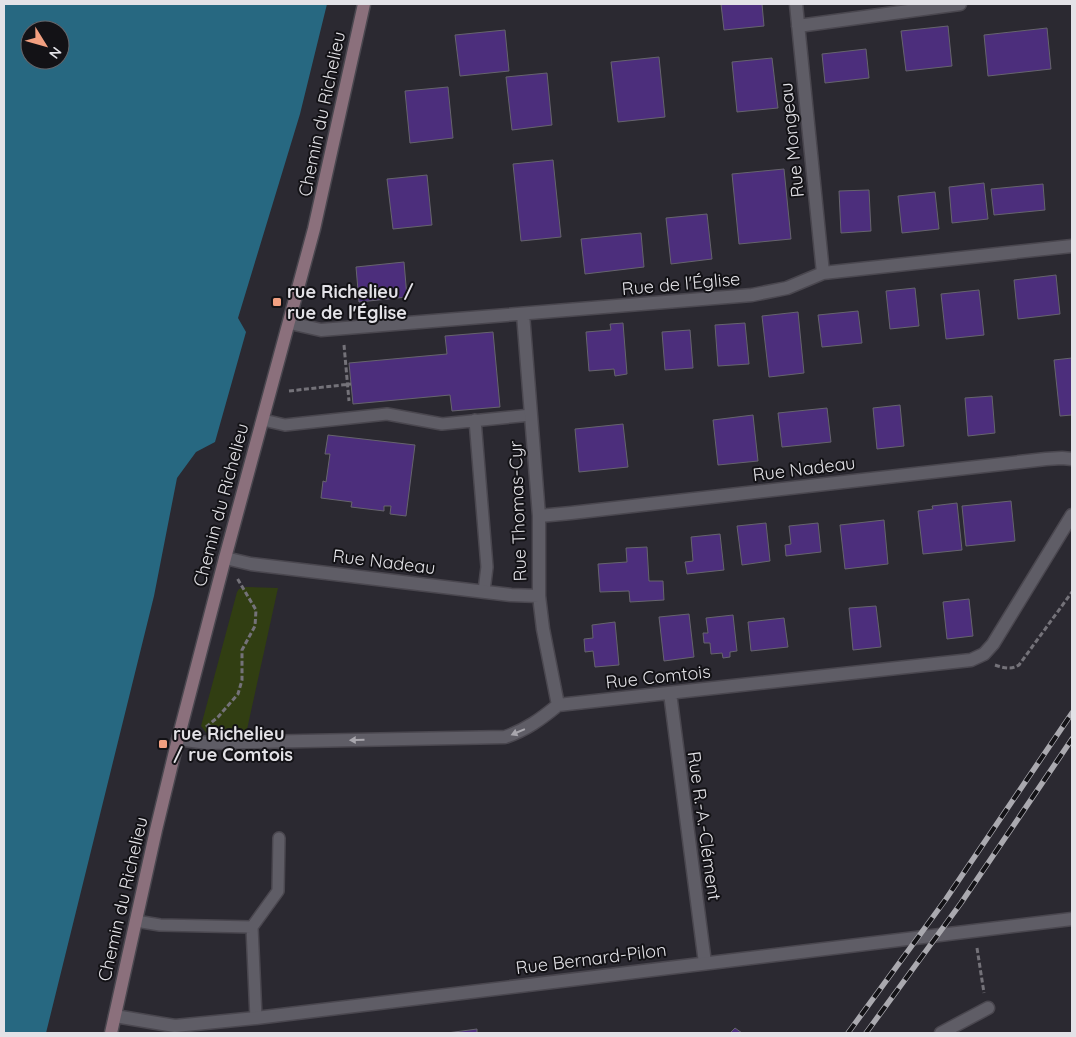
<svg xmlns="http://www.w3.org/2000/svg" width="1076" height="1037" font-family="Quicksand,sans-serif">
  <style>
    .green { fill: #313e12 }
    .water { fill: #276881; fill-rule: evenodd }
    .building { fill: #4c2e7c; stroke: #66646d }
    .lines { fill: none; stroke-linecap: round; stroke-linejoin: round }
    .service-casing { stroke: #4a474f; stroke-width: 14 }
    .minor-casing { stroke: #4a474f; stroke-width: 15 }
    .tertiary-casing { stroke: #4a474f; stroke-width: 15 }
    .secondary-casing { stroke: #4a474f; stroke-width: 15 }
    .path { stroke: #747279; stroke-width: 3; stroke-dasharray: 5 2.5; stroke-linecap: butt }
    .service { stroke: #5f5d66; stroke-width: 11 }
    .minor { stroke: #5f5d66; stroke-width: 12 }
    .tertiary { stroke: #5f5d66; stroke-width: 12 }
    .secondary { stroke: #8b707c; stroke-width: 12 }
    .rail-casing { stroke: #aaa9af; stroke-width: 5.5 }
    .rail { stroke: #131216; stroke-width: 4; stroke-dasharray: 11; stroke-linecap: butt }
    .oneway { fill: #a8a6ad }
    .poi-dot { fill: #f2a081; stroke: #131216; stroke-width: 2 }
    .labels { text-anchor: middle; stroke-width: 4; stroke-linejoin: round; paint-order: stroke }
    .street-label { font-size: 18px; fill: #e3e2e7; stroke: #131216 }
    .poi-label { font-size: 18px; font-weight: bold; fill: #e3e2e7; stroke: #131216; text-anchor: start }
  </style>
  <rect width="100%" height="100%" fill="#2b2931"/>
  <path class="green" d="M246,587L278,588L246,734L208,735L201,726L237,592L239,589Z"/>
  <path class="water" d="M4,4H327L300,114L238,318L246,332L215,442L196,452L177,478L154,596L46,1033H4ZM30,30H60V60H30Z"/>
  <path class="building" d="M721,4H762L764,26L724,30Z
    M948,26L952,66L906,71L901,31Z
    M1047,28L1051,69L988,76L984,35Z
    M505,30L509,71L460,76L455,35Z
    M866,49L869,78L825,83L822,54Z
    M659,57L665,117L618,122L611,62Z
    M772,58L778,108L737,112L732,62Z
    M547,73L552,125L512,130L506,77Z
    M448,87L453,138L410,143L405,91Z
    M553,160L561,237L521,241L513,164Z
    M784,169L791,239L739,244L732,174Z
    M427,175L432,225L393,229L387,179Z
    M984,183L988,219L952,223L949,187Z
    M1043,184L1045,210L994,215L991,189Z
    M869,190L871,231L841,233L839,191Z
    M935,192L939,229L902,233L898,196Z
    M707,214L712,259L671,264L666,218Z
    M641,233L644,267L585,274L581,239Z
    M404,262L407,297L359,302L356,267Z
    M1056,275L1060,314L1018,319L1014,280Z
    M915,288L919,326L890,329L886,291Z
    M979,290L984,335L946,339L941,294Z
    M858,311L862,343L822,347L818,315Z
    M798,312L804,373L769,377L762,316Z
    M623,323L627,374L615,376L614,369L589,371L586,332L611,330L610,324Z
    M745,323L749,364L718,366L715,325Z
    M690,330L693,368L665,370L662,332Z
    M493,332L500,407L452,411L450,395L353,404L349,363L447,354L445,336Z
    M1072,358V415L1060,416L1054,360Z
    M992,396L995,433L968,436L965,398Z
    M900,405L904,446L877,449L873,408Z
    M827,408L831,442L782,447L778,413Z
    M753,415L758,461L718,465L713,420Z
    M623,424L628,467L579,472L575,429Z
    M328,435L415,445L406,516L390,514L391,506H384V511L351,507L352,502L321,498L323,481L326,482L330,454H325Z
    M1011,501L1015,541L966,546L962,506Z
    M957,503L962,550L923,554L918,511L933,509L932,506Z
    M884,520L888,564L845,569L840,525Z
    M766,523L770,561L742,565L737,526Z
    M818,523L821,552L786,556L785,545L791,544L789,526Z
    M720,534L724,570L687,574L685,562L693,561L691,537Z
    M647,547L649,581H663L664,600L630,602L629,591L600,592L598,564L627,562L626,548Z
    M969,599L973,636L947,639L943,602Z
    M876,606L881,647L853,650L849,608Z
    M689,614L694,657L664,661L659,617Z
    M733,615L737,651L730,652V657L723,658L722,653L711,654L710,643H704L703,633H708L706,618Z
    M784,618L788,647L751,651L748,622Z
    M615,622L619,665L595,667L593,651L585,652L584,639L593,638L592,625Z
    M735,1028L742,1033H730Z
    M477,1029V1033H447Z"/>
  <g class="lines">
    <g class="service-casing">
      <path id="service" d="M263,420L285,425L387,414L442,424L531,415
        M475,420L487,567L484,591
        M136,921L160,925L252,927
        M256,1018L252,927L278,891L279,838"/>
    </g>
    <g class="minor-casing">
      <path id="minor" d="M796,4L823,273
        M798,26L960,4
        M523,314L539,516V596L543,629L558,705
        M290,323L321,330L752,295L787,288L823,273L1072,246
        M539,516L571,513L1046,459L1062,458L1072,459
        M225,558L251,564L511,595L539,596
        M670,693L705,963
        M178,739L207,743L505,737C526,730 541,719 558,705L971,660L984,654L993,644L1072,515
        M941,1033L988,1008"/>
    </g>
    <g class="tertiary-casing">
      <path id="tertiary" d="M115,1016L175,1026L256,1018L1072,919"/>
    </g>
    <g class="secondary-casing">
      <path id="secondary" d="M111,1033L156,830L178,739L225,558L314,229L364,4"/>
    </g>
    <path class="path" d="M344,345L349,401
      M289,391L351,384
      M995,665C1004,668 1011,670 1019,665L1072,592
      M206,727L218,717L238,694L242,680V650L255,626L256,610L237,578
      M977,948L984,993"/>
    <use href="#service" class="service"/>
    <use href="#minor" class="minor"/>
    <use href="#tertiary" class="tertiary"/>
    <use href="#secondary" class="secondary"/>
    <g class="rail-casing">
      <path id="rail" d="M848,1033L946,899L1072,713
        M866,1033L961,903L1072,739"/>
    </g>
    <use href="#rail" class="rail"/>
  </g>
  <defs><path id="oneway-solid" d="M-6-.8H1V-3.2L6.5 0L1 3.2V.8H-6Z" transform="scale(1.25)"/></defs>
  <g class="oneway">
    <use href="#oneway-solid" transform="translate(518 732) rotate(157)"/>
    <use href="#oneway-solid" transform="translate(357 740) rotate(179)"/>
  </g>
  <g class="poi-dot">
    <rect x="272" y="297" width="10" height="10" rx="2.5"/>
    <rect x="158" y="739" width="10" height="10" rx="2.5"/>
  </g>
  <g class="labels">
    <g class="street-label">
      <text transform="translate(322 114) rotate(-78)" y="6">Chemin du Richelieu</text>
      <text transform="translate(792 140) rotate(-96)" y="6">Rue Mongeau</text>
      <text transform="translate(681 284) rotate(-5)" y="6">Rue de l'Église</text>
      <text transform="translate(804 469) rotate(-7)" y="6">Rue Nadeau</text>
      <text transform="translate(221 505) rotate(-75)" y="6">Chemin du Richelieu</text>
      <text transform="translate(518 511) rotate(-92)" y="6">Rue Thomas-Cyr</text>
      <text transform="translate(384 562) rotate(7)" y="6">Rue Nadeau</text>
      <text transform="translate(658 677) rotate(-6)" y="6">Rue Comtois</text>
      <text transform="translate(704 826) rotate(82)" y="6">Rue R.-A.-Clément</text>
      <text transform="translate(123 899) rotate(-77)" y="6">Chemin du Richelieu</text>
      <text transform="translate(591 959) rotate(-7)" y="6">Rue Bernard-Pilon</text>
    </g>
    <g class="poi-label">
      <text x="287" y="298">rue Richelieu /<tspan x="287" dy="21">rue de l'Église</tspan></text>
      <text x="173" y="740">rue Richelieu<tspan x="173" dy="21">/ rue Comtois</tspan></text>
    </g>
  </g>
  <rect width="1076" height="1037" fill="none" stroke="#e3e2e7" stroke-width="10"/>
  <g transform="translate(45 45) rotate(127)"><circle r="24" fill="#131216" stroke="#66656a"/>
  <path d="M0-4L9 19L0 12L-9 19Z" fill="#f2a081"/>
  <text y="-8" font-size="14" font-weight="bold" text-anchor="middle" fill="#e3e2e7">N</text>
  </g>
</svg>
